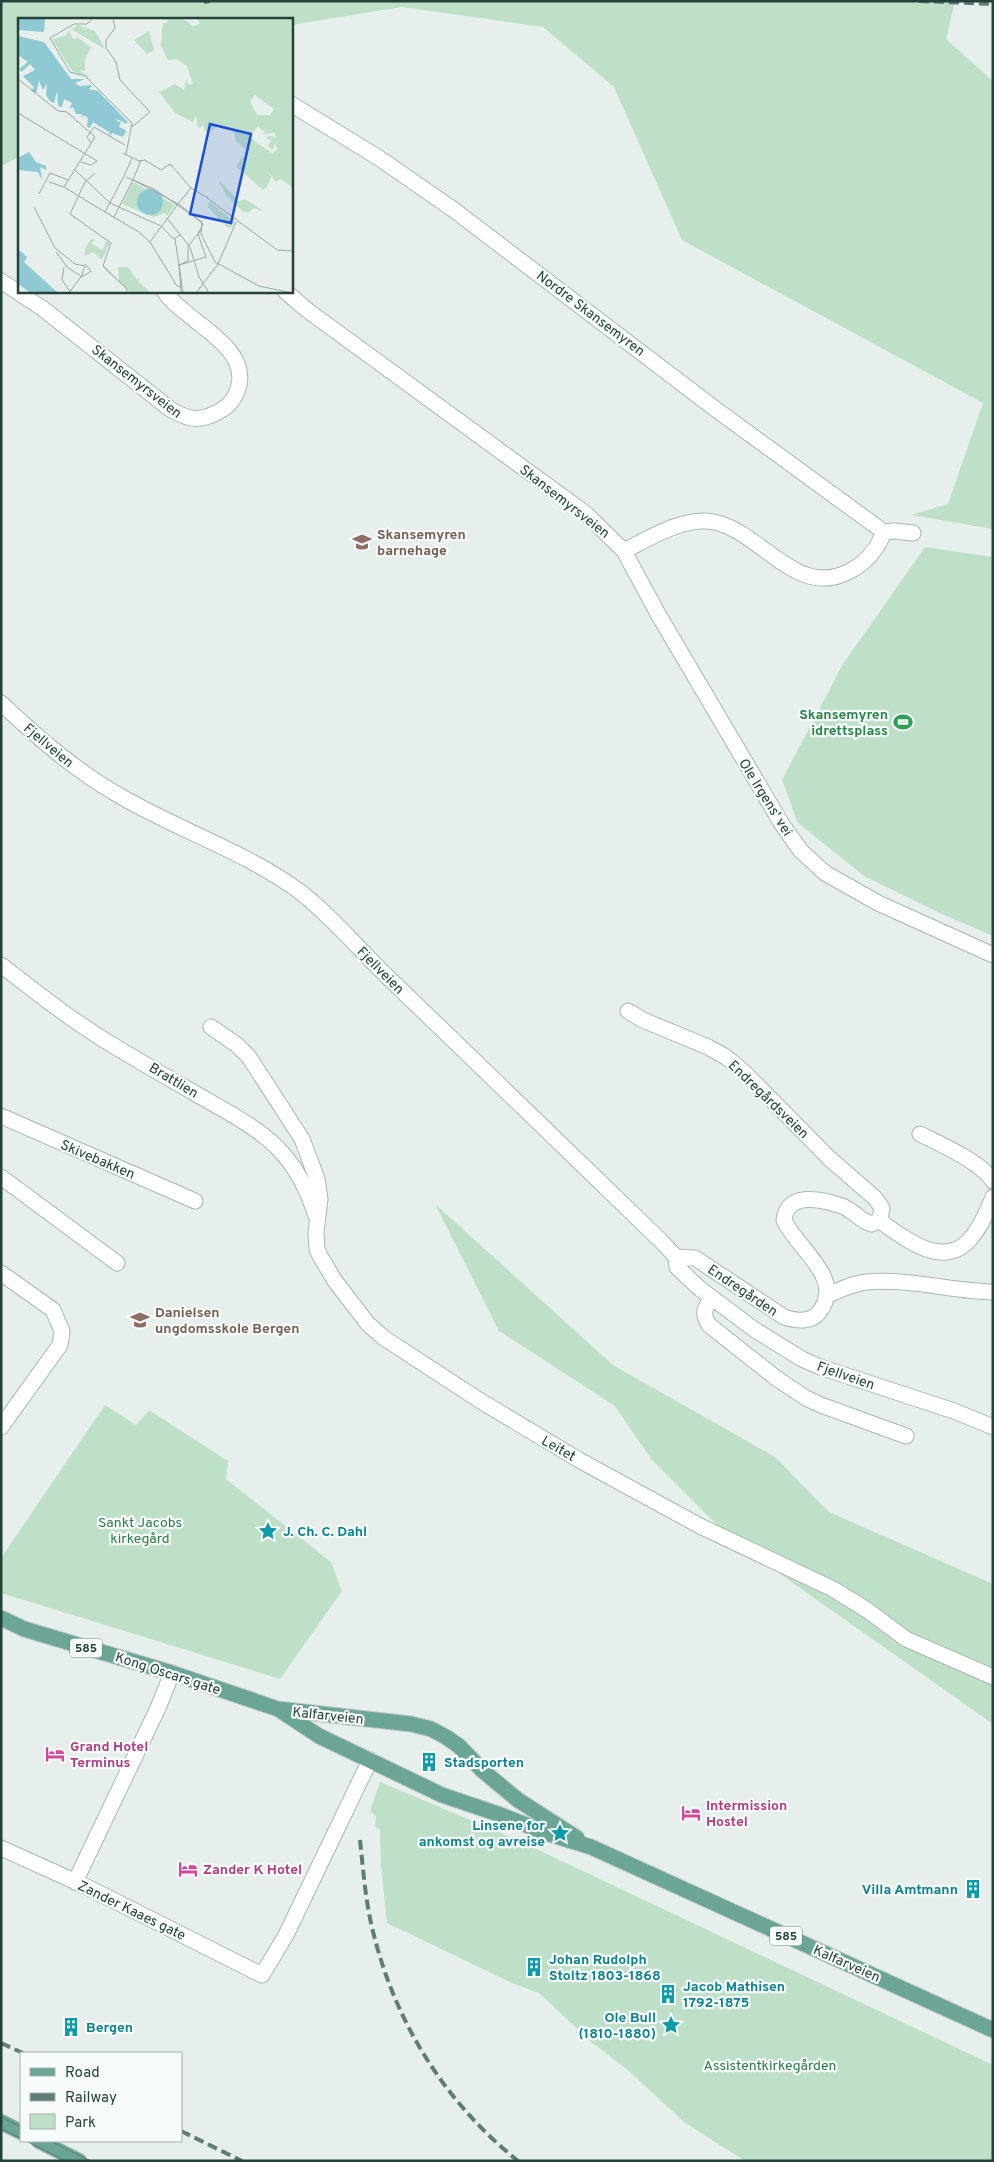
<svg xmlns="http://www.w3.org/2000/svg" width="994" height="2162" font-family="Overpass,sans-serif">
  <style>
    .green { fill: #bfe0c8 }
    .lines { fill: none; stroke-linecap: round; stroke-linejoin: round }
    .minor-casing { stroke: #a8b8b2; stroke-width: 17 }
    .major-casing { stroke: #c2cac8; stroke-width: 17 }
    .minor { stroke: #fff; stroke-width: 15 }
    .major { stroke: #6aa596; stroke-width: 15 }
    .tram { stroke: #5f7d75; stroke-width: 1 }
    .rail { stroke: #5f7d75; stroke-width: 4; stroke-dasharray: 10 5; stroke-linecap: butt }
    .labels { text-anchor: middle; stroke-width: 4.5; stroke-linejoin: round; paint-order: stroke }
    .shield { fill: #f7fbf9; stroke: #637a73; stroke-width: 1 }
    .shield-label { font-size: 12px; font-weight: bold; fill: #24423a }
    .street-label { font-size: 14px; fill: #24423a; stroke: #f7fbf9 }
    .education-label { font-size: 14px; font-weight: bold; fill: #785e54; stroke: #f7fbf9; text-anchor: start }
    .leisure-label { font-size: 14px; font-weight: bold; fill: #27864d; stroke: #f7fbf9; text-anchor: end }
    .park-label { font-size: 14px; fill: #2d7a4b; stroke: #f7fbf9 }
    .culture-label { font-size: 14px; font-weight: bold; fill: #0d838f; stroke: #f7fbf9; text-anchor: start }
    .hotel-label { font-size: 14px; font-weight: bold; fill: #b23c85; stroke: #f7fbf9; text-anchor: start }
    .inset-river { fill: none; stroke: #8ec9d4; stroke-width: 2.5 }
    .inset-road { fill: none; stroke: #98aaa4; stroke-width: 1 }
    .view { fill: #1d4ed8; fill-opacity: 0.15; stroke: #1d4ed8; stroke-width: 2.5 }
    .inset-edge { fill: none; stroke: #24423a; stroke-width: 2.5 }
  </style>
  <rect width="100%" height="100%" fill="#e6efeb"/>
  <path class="green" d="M1,1H955L946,39L993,81V529L911,515L948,504L983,403L682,240L614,87L543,27L402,7L291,25V19H19V157L1,166Z
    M925,547L993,557V936L942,914L864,876L798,823L782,780L843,664Z
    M435,1204L613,1365L775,1457L829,1512L993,1584V1724L732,1540L651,1459L615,1406L499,1331Z
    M105,1405L136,1425L149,1410L228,1461L226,1479L331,1562L342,1591L280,1679L1,1593V1558Z
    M380,1782L513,1838L993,2065V2161H745L684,2122L629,2071L590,2041L539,1993L512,1983L387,1923L381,1865L380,1829L375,1827L376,1816L370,1811Z"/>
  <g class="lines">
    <g class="minor-casing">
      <path id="minor" d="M291,104L379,158L454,210L714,408L884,532
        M1,281L42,308L170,409C182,416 195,422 209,416C225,410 235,402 239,385C248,344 184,321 164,291
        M285,291L307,310L585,513L624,551L658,614L783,826L801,851L825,873L878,903L993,955
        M884,532L893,531L913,533
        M624,551C650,538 684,516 714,522C762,532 797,600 850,571C867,562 877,550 884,532
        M1,703C38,738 76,771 120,796C178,830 244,851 299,891C334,918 363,954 395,984C484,1069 573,1156 662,1242L676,1257L677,1267L699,1288L755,1330L802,1359L820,1367L954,1411L993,1427
        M1,965C36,992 71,1020 109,1043C139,1061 168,1078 198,1095C257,1129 294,1145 316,1216
        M628,1011L643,1020L708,1047L726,1057L745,1073L830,1159L875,1198L882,1208L880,1220
        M211,1027L237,1045L249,1057L302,1139L317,1179L320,1199L316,1232L317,1249L320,1256L335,1281L368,1324L384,1338L479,1400L579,1460L700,1526L833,1589L867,1610L906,1639L993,1677
        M1,1116L195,1201
        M920,1134C940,1144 981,1162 993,1181
        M1,1177L117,1263
        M880,1220C888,1228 898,1234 908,1240C956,1270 976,1241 993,1197
        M676,1257L695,1258L784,1317C796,1321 812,1323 820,1311C845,1278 796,1248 784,1220C787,1191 822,1199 842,1206C853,1210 860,1221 872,1224L880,1220
        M1,1273L53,1310L62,1331L60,1345L1,1427
        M826,1296C839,1290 852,1284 866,1282C909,1278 950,1291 993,1292
        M712,1298C704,1309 702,1313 709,1325L776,1378L806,1398L821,1405L906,1436
        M1,1848L83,1885L262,1975L286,1935L370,1760
        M75,1882L158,1708L172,1673"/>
    </g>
    <g class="major-casing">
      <path id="major" d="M1,1618L24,1629L172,1673L278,1709L411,1724L431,1729L446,1737L459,1746L483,1771L518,1800L577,1838
        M278,1709L319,1736L442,1795L501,1815L549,1834L591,1847L993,2030
        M1,2122L21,2132
        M39,2141L79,2161"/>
    </g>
    <use href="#minor" class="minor"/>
    <use href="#major" class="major"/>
    <path class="tram" d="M1,2117L21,2127
      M1,2129L21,2138
      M26,2141L66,2161
      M50,2141L91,2161"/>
    <path class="rail" d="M919,1L993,4
      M204,2L210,1
      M360,1840C363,1867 365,1896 371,1923C392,2017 442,2100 518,2161
      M1,2043L23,2053
      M181,2131L242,2161"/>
  </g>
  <defs>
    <g id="school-bare" transform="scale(1.5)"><path d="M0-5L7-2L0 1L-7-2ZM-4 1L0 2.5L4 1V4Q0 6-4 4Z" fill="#8d6e63" stroke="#f7fbf9" stroke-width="2.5" paint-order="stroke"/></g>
    <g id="stadium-bare" transform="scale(1.5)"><path d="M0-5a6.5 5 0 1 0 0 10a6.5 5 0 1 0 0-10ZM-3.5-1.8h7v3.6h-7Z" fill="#2e9e5b" stroke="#f7fbf9" stroke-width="2.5" paint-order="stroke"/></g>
    <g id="sight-bare" transform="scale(1.5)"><path d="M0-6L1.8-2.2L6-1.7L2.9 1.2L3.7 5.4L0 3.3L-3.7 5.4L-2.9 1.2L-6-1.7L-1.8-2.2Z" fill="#0f9aa8" stroke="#f7fbf9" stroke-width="2.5" paint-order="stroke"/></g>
    <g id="hotel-bare" transform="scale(1.5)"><path d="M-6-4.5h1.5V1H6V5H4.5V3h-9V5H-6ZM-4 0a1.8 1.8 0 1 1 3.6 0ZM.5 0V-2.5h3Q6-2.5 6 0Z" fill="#d1479c" stroke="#f7fbf9" stroke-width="2.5" paint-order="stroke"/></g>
    <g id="building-bare" transform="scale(1.5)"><path d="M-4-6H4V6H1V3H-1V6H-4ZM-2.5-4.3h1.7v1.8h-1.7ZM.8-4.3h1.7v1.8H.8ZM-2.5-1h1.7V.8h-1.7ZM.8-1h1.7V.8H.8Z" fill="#0f9aa8" stroke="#f7fbf9" stroke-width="2.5" paint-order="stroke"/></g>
  </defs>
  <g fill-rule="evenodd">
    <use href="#school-bare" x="362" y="542"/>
    <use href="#stadium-bare" x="903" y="722"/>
    <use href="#school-bare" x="140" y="1320"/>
    <use href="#sight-bare" x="268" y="1531"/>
    <use href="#hotel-bare" x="55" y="1754"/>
    <use href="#building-bare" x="429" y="1762"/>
    <use href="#hotel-bare" x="691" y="1813"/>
    <use href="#sight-bare" x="560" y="1833"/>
    <use href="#hotel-bare" x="188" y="1869"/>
    <use href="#building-bare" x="973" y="1889"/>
    <use href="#building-bare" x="534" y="1967"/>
    <use href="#building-bare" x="668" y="1994"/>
    <use href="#sight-bare" x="671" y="2025"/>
    <use href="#building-bare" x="71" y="2027"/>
  </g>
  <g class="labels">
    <g class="shield">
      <rect x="70" y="1638.5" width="32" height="19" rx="4"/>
      <rect x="770" y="1926.5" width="32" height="19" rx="4"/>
    </g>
    <g class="shield-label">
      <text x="86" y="1652">585</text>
      <text x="786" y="1940">585</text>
    </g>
    <g class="street-label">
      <text transform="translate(591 313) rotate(37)" y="5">Nordre Skansemyren</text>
      <text transform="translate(137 381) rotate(38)" y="5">Skansemyrsveien</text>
      <text transform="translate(565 501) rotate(38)" y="5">Skansemyrsveien</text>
      <text transform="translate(49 745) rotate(40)" y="5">Fjellveien</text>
      <text transform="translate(766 797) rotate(58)" y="5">Ole Irgens' vei</text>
      <text transform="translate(381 970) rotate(45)" y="5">Fjellveien</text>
      <text transform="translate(174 1080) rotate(31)" y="5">Brattlien</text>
      <text transform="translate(769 1099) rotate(44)" y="5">Endregårdsveien</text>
      <text transform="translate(98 1159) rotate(23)" y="5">Skivebakken</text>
      <text transform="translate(743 1290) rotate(34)" y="5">Endregården</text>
      <text transform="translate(846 1375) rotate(19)" y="5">Fjellveien</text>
      <text transform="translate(559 1448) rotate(30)" y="5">Leitet</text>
      <text transform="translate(168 1673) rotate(18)" y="5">Kong Oscars gate</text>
      <text transform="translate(328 1715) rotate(6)" y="5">Kalfarveien</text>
      <text transform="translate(132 1910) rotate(26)" y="5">Zander Kaaes gate</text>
      <text transform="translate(847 1963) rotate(24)" y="5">Kalfarveien</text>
    </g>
    <g class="education-label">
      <text x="377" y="539">Skansemyren<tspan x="377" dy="16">barnehage</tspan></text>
      <text x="155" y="1317">Danielsen<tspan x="155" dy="16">ungdomsskole Bergen</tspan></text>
    </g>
    <g class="leisure-label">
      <text x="888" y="719">Skansemyren<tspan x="888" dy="16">idrettsplass</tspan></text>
    </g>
    <g class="park-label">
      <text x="140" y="1527">Sankt Jacobs<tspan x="140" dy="16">kirkegård</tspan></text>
      <text x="770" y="2070">Assistentkirkegården</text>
    </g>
    <g class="culture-label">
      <text x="283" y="1536">J. Ch. C. Dahl</text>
      <text x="444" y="1767">Stadsporten</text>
      <text x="545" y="1830" text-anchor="end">Linsene for<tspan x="545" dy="16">ankomst og avreise</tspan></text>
      <text x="958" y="1894" text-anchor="end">Villa Amtmann</text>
      <text x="549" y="1964">Johan Rudolph<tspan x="549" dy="16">Stoltz 1803-1868</tspan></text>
      <text x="683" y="1991">Jacob Mathisen<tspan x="683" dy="16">1792-1875</tspan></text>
      <text x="656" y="2022" text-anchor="end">Ole Bull<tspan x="656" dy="16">(1810-1880)</tspan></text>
      <text x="86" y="2032">Bergen</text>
    </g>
    <g class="hotel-label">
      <text x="70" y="1751">Grand Hotel<tspan x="70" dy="16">Terminus</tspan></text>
      <text x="706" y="1810">Intermission<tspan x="706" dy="16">Hostel</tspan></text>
      <text x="203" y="1874">Zander K Hotel</text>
    </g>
  </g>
  <g transform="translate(18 18)">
    <rect width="275" height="275" fill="#e6efeb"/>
    <path d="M150,0H164L175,8L182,6L180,0H275V173L272,167L262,161L258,164L249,153L253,159L249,169L245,172L239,167L218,148L225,138L232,140L225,136L229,132L218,123L215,113L199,109L189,116L185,108L180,110L178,98L175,104L157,95L141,74L157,66L166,72L168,62L171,67L175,66L169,48L159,41L150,42L143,28L145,5H149ZM237,77L256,91L252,97H239L232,83ZM240,109L247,114L244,116L257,115L258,120L254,118L248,119H252L247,120L253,122L250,128L244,124L255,132L257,125L259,132L254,135L236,123L231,117ZM60,7L77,13L87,31L53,11ZM51,13L55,21L60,20L73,29L67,42V53L61,52L73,60L54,53L34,21L47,18ZM131,13L136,32L129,36L116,22ZM199,160L221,183L227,181L247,194L236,190L230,195L224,193L208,177ZM115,164L157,187L149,198L147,195L136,199L104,186ZM191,183L217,204L214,209L210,210L190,189ZM77,221L74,226L85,232L88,223L92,225L84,242L75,234L67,238V231L72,222ZM85,246L101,264L100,249H110L119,262L122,259L120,263L133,275H113L88,253Z" fill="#bfe0c8" fill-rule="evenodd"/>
    <path d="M0,0H27L26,14L0,12ZM0,18L26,24L53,61H67L57,65L61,68L73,67L71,71L80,73L110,104L97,101L103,105L100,110L108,113L105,119L94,115L92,118L91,114L75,104L72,110L69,109L70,100L66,97L63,100L64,96H58L55,89L51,91L54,85L46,81L44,89L40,88L39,73L36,85L32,83L28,77L29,65L25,72L21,63L18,75L13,73L16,69L5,58L17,52L12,46L3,53L1,51L10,44L0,37ZM11,134L18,144L28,148V152L22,149L24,162L20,154L0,152V140ZM119 184a13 13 0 1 1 26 0a13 13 0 1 1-26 0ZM0,231L9,239L6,244L40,275H13L0,266Z" fill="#8ec9d4"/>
    <path class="inset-river" d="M0,29L23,43L83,95V109M3,53L12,44L18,45L91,106L107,113M30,79L38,72L67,71L73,68M72,86L74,104M75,87L109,105"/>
    <path class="inset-road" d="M75,0L69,6H56L32,20L52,54L67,58L114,105L108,136M95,0L97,10L88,22V30L98,44L102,62L132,94L114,109M0,61L40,93L49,94L77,119L46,169M0,95L79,143L73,147L63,144M73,125L69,119L76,109L107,127M105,135L121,143M123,142L115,162L162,187L185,206L180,216L188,239L161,247L163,275M120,143L127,142L143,152L152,146L173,170L190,180M57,152L92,185M77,155L67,164L52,196L93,225L85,248L109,271L108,275M106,158L114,140M106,158L87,194L121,214L132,224L160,186M108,159L136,171L184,204L183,216L197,244L241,268L274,275M31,164L46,169L87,194M21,176L32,155L50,162M188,179L259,232L275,233M92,185L143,208L156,221L163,216M160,186L173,170M16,189L37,230L57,246L67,248L64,256M96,199L115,162M149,200L172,229L181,259L191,275M157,221L161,247M132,224L159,268L164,269M38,234L49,249L64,259M46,249L44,262L53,275M64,259L73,253L67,246M51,275L65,256M165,275L161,247L170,243V228L184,211M178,275L200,246L218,204"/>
    <path class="view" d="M192,106L233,116L213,205L172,196Z"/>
    <rect width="275" height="275" class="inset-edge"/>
  </g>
  <rect width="994" height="2162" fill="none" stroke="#24423a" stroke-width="5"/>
  <rect x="20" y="2052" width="162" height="90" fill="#f7fbf9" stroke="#a3b1ad"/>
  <rect x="30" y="2068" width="25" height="8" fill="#6aa596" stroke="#a3b1ad"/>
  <text x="65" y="2077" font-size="15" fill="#24423a">Road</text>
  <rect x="30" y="2093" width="25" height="8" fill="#5f7d75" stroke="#a3b1ad"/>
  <text x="65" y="2102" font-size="15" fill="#24423a">Railway</text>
  <rect x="30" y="2114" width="25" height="15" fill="#bfe0c8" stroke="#a3b1ad"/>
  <text x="65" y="2127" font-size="15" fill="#24423a">Park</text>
</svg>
